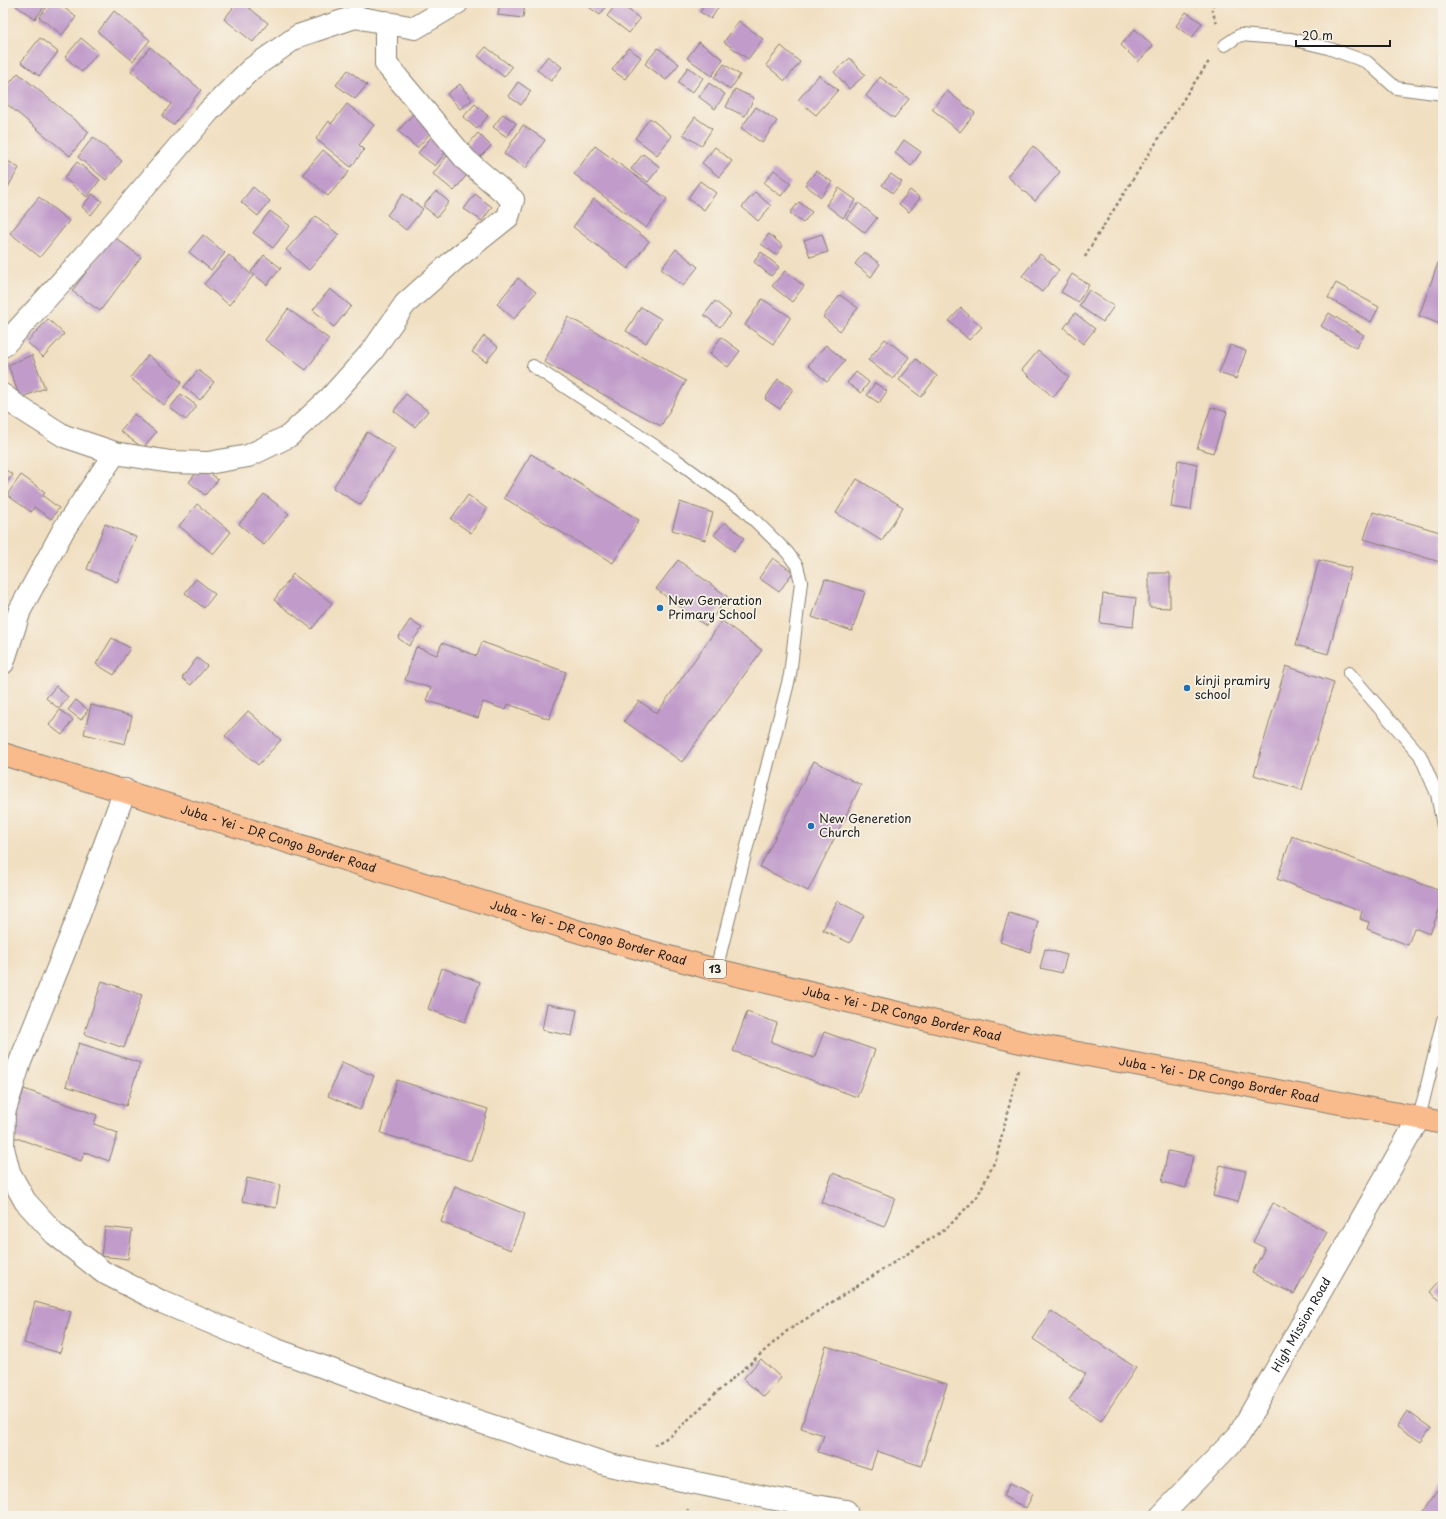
<svg xmlns="http://www.w3.org/2000/svg" width="1446" height="1519" font-family="'Playpen Sans',sans-serif">
  <style>
    .building { fill: #c19ccb }
    .lines { fill: none; stroke-linecap: round; stroke-linejoin: round }
    .service-casing { stroke: #867e6e; stroke-width: 14 }
    .minor-casing { stroke: #867e6e; stroke-width: 24 }
    .tertiary-casing { stroke: #867e6e; stroke-width: 24 }
    .primary-casing { stroke: #867e6e; stroke-width: 24 }
    .path { stroke: #867e6e; stroke-width: 2.5; stroke-dasharray: 3 3; stroke-linecap: butt }
    .service { stroke: #fff; stroke-width: 12 }
    .minor { stroke: #fff; stroke-width: 22 }
    .tertiary { stroke: #fff; stroke-width: 22 }
    .primary { stroke: #fabb8c; stroke-width: 22 }
    .poi-dot { fill: #1f6fb2; stroke: #f7f3e8; stroke-width: 1.5 }
    .labels { text-anchor: middle; stroke-width: 3.5; stroke-linejoin: round; paint-order: stroke }
    .shield { fill: #f7f3e8; stroke: #5e5c59; stroke-width: 1 }
    .shield-label { font-size: 11px; font-weight: bold; fill: #1c1c1c }
    .poi-label { font-size: 12px; fill: #1c1c1c; stroke: #f7f3e8; text-anchor: start }
    .street-label { font-size: 12px; fill: #1c1c1c; stroke: #f7f3e8 }
  </style>
  <rect width="100%" height="100%" fill="#f7f3e8"/>
  <filter id="ink" filterUnits="userSpaceOnUse"><feTurbulence type="fractalNoise" baseFrequency=".025" numOctaves="2"/><feDisplacementMap in="SourceGraphic" scale="8" xChannelSelector="R" yChannelSelector="G"/><feConvolveMatrix kernelMatrix="1 2 1 2 8 2 1 2 1" color-interpolation-filters="sRGB"/></filter>
  <filter id="wash" filterUnits="userSpaceOnUse"><feTurbulence type="fractalNoise" baseFrequency=".012" numOctaves="4" result="noise"/><feDisplacementMap in="SourceGraphic" scale="16" xChannelSelector="R" yChannelSelector="G"/><feGaussianBlur stdDeviation="0.9" result="paint"/><feColorMatrix in="noise" values="0 0 0 0 0 0 0 0 0 0 0 0 0 0 0 0 0 1.4 0 .05"/><feComposite in="paint" operator="in"/></filter>
  <g filter="url(#wash)">
    <rect width="100%" height="100%" fill="#f1dfc1"/>
    <g id="blocks">
      <path class="building" d="M12,3H47L35,19Z
        M50,3H58L76,17L62,35L39,17Z
        M237,3H243L268,23L253,42L224,19Z
        M500,3H525L523,18L498,15Z
        M583,3H608L600,15Z
        M617,3H620L640,19L629,33L607,16Z
        M706,3H721L711,19L700,12Z
        M114,11L150,40L133,61L98,32Z
        M1186,12L1202,23L1192,38L1176,26Z
        M739,21L763,39L748,59L724,42Z
        M1135,29L1153,46L1138,62L1121,45Z
        M40,38L58,52L39,76L21,62Z
        M81,38L98,52L82,72L65,57Z
        M699,42L723,59L712,76L687,58Z
        M781,46L800,62L785,81L766,65Z
        M150,47L201,90L173,125L162,116L171,104L131,71Z
        M486,47L512,67L504,77L478,56Z
        M628,48L641,57L625,79L612,70Z
        M658,48L679,64L666,80L645,64Z
        M548,56L562,67L551,81L537,70Z
        M850,58L865,75L849,89L834,72Z
        M724,64L740,75L730,90L714,78Z
        M688,67L703,78L692,93L678,83Z
        M348,70L367,85L355,99L336,85Z
        M18,73L89,132L70,156L3,101V91Z
        M819,75L838,90L816,115L798,100Z
        M880,77L909,99L894,118L866,96Z
        M518,82L531,91L521,105L508,96Z
        M709,83L725,94L715,109L699,97Z
        M460,84L472,100L460,109L447,94Z
        M735,89L754,98L745,116L726,107Z
        M947,91L975,113L960,132L932,109Z
        M347,104L374,125L359,145L364,150L351,167L316,139L329,121L331,124Z
        M475,104L488,116L477,129L463,117Z
        M756,107L777,121L762,143L741,128Z
        M414,113L433,130L417,148L398,131Z
        M503,114L516,123L507,137L493,127Z
        M695,117L712,129L701,146L683,134Z
        M650,118L672,136L657,155L635,138Z
        M523,125L545,140L526,168L504,154Z
        M478,133L491,146L479,158L466,147Z
        M433,135L449,148L435,166L418,153Z
        M93,137L122,161L106,180L78,157Z
        M904,140L921,152L911,166L895,153Z
        M595,146L667,199L646,228L574,174Z
        M1033,146L1060,172L1035,201L1007,176Z
        M715,147L732,161L719,177L702,163Z
        M323,150L349,172L328,196L303,174Z
        M643,154L660,167L648,182L631,169Z
        M447,156L469,172L454,191L433,174Z
        M3,158L19,168L8,187L3,184Z
        M77,162L100,180L87,197L64,178Z
        M774,170L791,183L781,196L764,183Z
        M816,171L832,182L821,197L805,185Z
        M891,174L902,182L893,193L882,185Z
        M700,181L716,193L704,210L688,198Z
        M253,187L270,201L258,216L241,202Z
        M839,188L856,200L843,218L826,205Z
        M910,190L920,198L909,212L899,204Z
        M436,191L449,202L437,217L423,206Z
        M755,192L771,206L758,221L742,207Z
        M92,194L102,201L91,215L82,207Z
        M403,194L423,209L406,230L387,215Z
        M475,194L492,207L482,221L464,209Z
        M39,197L69,221L40,257L10,233Z
        M594,199L649,241L628,269L573,227Z
        M799,202L812,212L803,223L790,213Z
        M859,203L877,218L865,233L846,218Z
        M270,211L290,226L273,248L253,233Z
        M316,216L339,235L309,270L286,250Z
        M769,234L783,246L776,255L761,244Z
        M822,234L828,252L810,257L804,240Z
        M203,235L225,253L211,270L189,252Z
        M113,236L141,257L100,311L72,291Z
        M676,249L698,267L683,286L661,269Z
        M1443,249V325L1419,316Z
        M761,252L779,267L771,276L754,262Z
        M864,252L880,264L871,277L855,264Z
        M1040,254L1059,270L1042,292L1022,276Z
        M229,255L253,276L229,305L204,284Z
        M264,255L281,268L267,285L251,272Z
        M785,271L804,286L792,302L772,286Z
        M1072,274L1089,285L1078,302L1061,292Z
        M518,278L536,292L514,319L497,304Z
        M1336,283L1379,307L1371,322L1328,298Z
        M330,289L351,306L334,327L313,310Z
        M1089,290L1114,306L1103,322L1079,306Z
        M840,295L858,308L840,331L823,317Z
        M762,299L791,317L773,344L745,325Z
        M715,301L731,314L720,327L704,315Z
        M641,307L661,319L646,343L626,331Z
        M961,308L982,327L969,340L949,321Z
        M288,309L329,339L306,370L265,340Z
        M1075,313L1095,329L1083,344L1064,328Z
        M1329,313L1364,335L1356,348L1321,326Z
        M568,317L686,381L661,426L544,362Z
        M48,319L64,334L43,357L27,342Z
        M484,336L498,347L486,362L472,352Z
        M721,337L740,351L728,367L710,354Z
        M885,339L909,357L893,379L868,360Z
        M826,345L845,361L827,382L808,365Z
        M1230,345L1246,351L1236,379L1219,373Z
        M1038,351L1069,377L1053,397L1022,370Z
        M32,355L45,388L20,398L8,365Z
        M148,355L182,382L164,405L130,378Z
        M916,359L937,376L921,397L899,380Z
        M198,370L214,382L200,400L184,387Z
        M856,372L869,382L861,393L847,383Z
        M778,379L793,389L780,409L765,399Z
        M875,383L887,391L879,403L867,395Z
        M181,394L197,406L186,420L170,408Z
        M406,394L428,411L415,427L394,411Z
        M1211,407L1227,412L1213,453L1197,448Z
        M134,414L156,432L143,448L120,431Z
        M367,432L395,449L361,505L333,488Z
        M531,454L639,520L613,563L504,498Z
        M1178,460L1197,464L1191,510L1171,507Z
        M202,466L218,480L205,495L189,482Z
        M3,468L13,475L3,487Z
        M21,475L45,492L43,496L59,508L51,519L34,507L31,512L7,495Z
        M857,479L903,507L882,541L836,513Z
        M264,494L289,514L264,545L239,524Z
        M468,495L487,509L471,533L451,519Z
        M680,502L713,513L705,540L672,530Z
        M197,504L231,532L213,554L179,526Z
        M1373,512L1443,533V563L1364,539Z
        M725,522L744,538L734,551L714,535Z
        M105,524L136,537L117,582L87,569Z
        M773,558L793,572L779,592L759,578Z
        M678,560L728,597L706,626L656,589Z
        M1319,560L1351,568L1328,654L1296,645Z
        M1149,573H1170V608L1149,607Z
        M293,574L332,603L312,629L274,600Z
        M196,579L215,594L204,608L185,593Z
        M825,579L865,592L852,631L812,617Z
        M1103,594L1136,598L1133,627L1100,623Z
        M410,620L422,628L409,646L398,638Z
        M722,621L762,650L682,762L624,721L639,701L657,713Z
        M112,638L130,648L114,675L96,664Z
        M482,642L566,672L549,719L508,704L506,710L483,702L478,718L426,700L431,688L405,680L416,647L437,655L442,643L477,656Z
        M197,658L207,666L191,685L182,678Z
        M1286,666L1334,682L1302,790L1254,775Z
        M56,686L68,697L59,709L46,698Z
        M76,700L88,710L81,720L68,710Z
        M91,705L132,716L125,744L84,734Z
        M60,710L73,720L62,735L49,725Z
        M248,711L281,740L258,765L225,736Z
        M814,761L861,785L808,891L760,867Z
        M1292,836L1443,892V899L1430,934L1414,928L1408,945L1367,929L1369,922L1360,919L1362,911L1277,879Z
        M837,901L864,915L850,943L823,930Z
        M1009,913L1039,922L1030,952L1000,942Z
        M1045,949L1067,955L1062,973L1040,968Z
        M442,968L480,982L465,1022L428,1009Z
        M102,981L142,995L124,1048L84,1034Z
        M547,1004L577,1010L572,1036L542,1030Z
        M747,1012L777,1023L771,1042L814,1058L824,1032L875,1050L857,1097L733,1051Z
        M79,1043L140,1063L126,1106L66,1086Z
        M342,1062L374,1076L360,1110L328,1096Z
        M397,1080L488,1109L471,1161L381,1133Z
        M24,1089L97,1115L94,1124L118,1133L109,1161L85,1152L81,1161L8,1135Z
        M1168,1151L1193,1156L1186,1188L1162,1182Z
        M1220,1165L1246,1171L1238,1202L1213,1196Z
        M833,1173L895,1198L884,1227L821,1202Z
        M247,1178L280,1185L276,1208L242,1201Z
        M455,1186L525,1214L511,1250L441,1222Z
        M1273,1203L1327,1232L1294,1294L1252,1273L1265,1248L1253,1242Z
        M105,1227L132,1230L128,1259L101,1256Z
        M1443,1277V1303L1430,1292Z
        M35,1302L71,1312L60,1353L24,1343Z
        M1051,1311L1136,1368L1101,1421L1069,1400L1086,1374L1033,1339Z
        M826,1346L947,1384L921,1466L877,1451L871,1469L818,1452L824,1435L801,1428Z
        M761,1359L781,1378L764,1397L743,1379Z
        M1407,1411L1431,1428L1421,1442L1397,1426Z
        M1010,1483L1033,1494L1026,1508L1003,1496Z
        M1440,1486L1443,1488V1516H1419Z"/>
    </g>
  </g>
  <g filter="url(#ink)">
    <use href="#blocks" fill-opacity="0" stroke="#867e6e" stroke-width="1"/>
    <g class="lines">
      <g class="service-casing">
        <path id="service" d="M1225,45L1240,35L1291,39L1328,48L1367,62L1396,88L1443,94
          M533,366L675,459L743,509L787,552L797,566L801,582L790,675L716,970
          M1349,673L1420,755L1437,794L1443,826
          M1419,1118L1443,1020"/>
      </g>
      <g class="minor-casing">
        <path id="minor" d="M3,346L93,247L209,111L251,69L298,36L355,17L415,28L457,3
          M3,395L17,406L64,436L115,453L171,462L208,463L248,456L289,436L330,398L373,350L405,304L454,260L508,217L513,200L466,160L386,64V22
          M3,663L20,610L64,529L115,453
          M125,790L74,928L20,1062L4,1113L3,1148L9,1172L25,1201L55,1234L103,1272L162,1302L274,1349L417,1401L609,1465L769,1498L846,1511"/>
      </g>
      <g class="tertiary-casing">
        <g id="tertiary">
          <path id="s1" d="M1161,1516L1239,1435L1419,1118"/>
        </g>
      </g>
      <g class="primary-casing">
        <g id="primary">
          <path id="s2" d="M3,754L583,933L716,970L1025,1043L1419,1118L1443,1123"/>
        </g>
      </g>
      <path class="path" d="M1213,3L1212,11L1217,23
        M1085,257L1094,241L1190,89L1210,60
        M654,1445L672,1435L715,1394L787,1331L946,1229L977,1197L996,1159L1018,1070
        M686,1516L688,1509"/>
      <use href="#service" class="service"/>
      <use href="#minor" class="minor"/>
      <use href="#tertiary" class="tertiary"/>
      <use href="#primary" class="primary"/>
    </g>
  </g>
  <g class="poi-dot">
    <circle cx="660" cy="608" r="4"/>
    <circle cx="1187" cy="688" r="4"/>
    <circle cx="811" cy="826" r="4"/>
  </g>
  <g class="labels">
    <rect class="shield" x="704" y="960" width="22" height="18" rx="3"/>
    <g class="shield-label">
      <text x="715" y="973">13</text>
    </g>
    <g class="poi-label">
      <text x="668" y="605">New Generation<tspan x="668" dy="14">Primary School</tspan></text>
      <text x="1195" y="685">kinji pramiry<tspan x="1195" dy="14">school</tspan></text>
      <text x="819" y="823">New Generetion<tspan x="819" dy="14">Church</tspan></text>
    </g>
    <g class="street-label">
      <text dy="4" stroke="none"><textPath href="#s2" startOffset="288">Juba - Yei - DR Congo Border Road</textPath></text>
      <text dy="4" stroke="none"><textPath href="#s2" startOffset="612">Juba - Yei - DR Congo Border Road</textPath></text>
      <text dy="4" stroke="none"><textPath href="#s2" startOffset="936">Juba - Yei - DR Congo Border Road</textPath></text>
      <text dy="4" stroke="none"><textPath href="#s2" startOffset="1260">Juba - Yei - DR Congo Border Road</textPath></text>
      <text dy="4" stroke="none"><textPath href="#s1" startOffset="239">High Mission Road</textPath></text>
    </g>
  </g>
  <rect width="1446" height="1519" fill="none" stroke="#f7f3e8" stroke-width="16"/>
  <path d="M1296 40v6h94v-6" fill="none" stroke="#1c1c1c" stroke-width="2"/>
  <text x="1302" y="40" font-size="12" fill="#1c1c1c" stroke="#f7f3e8" stroke-width="3" paint-order="stroke">20 m</text>
</svg>
